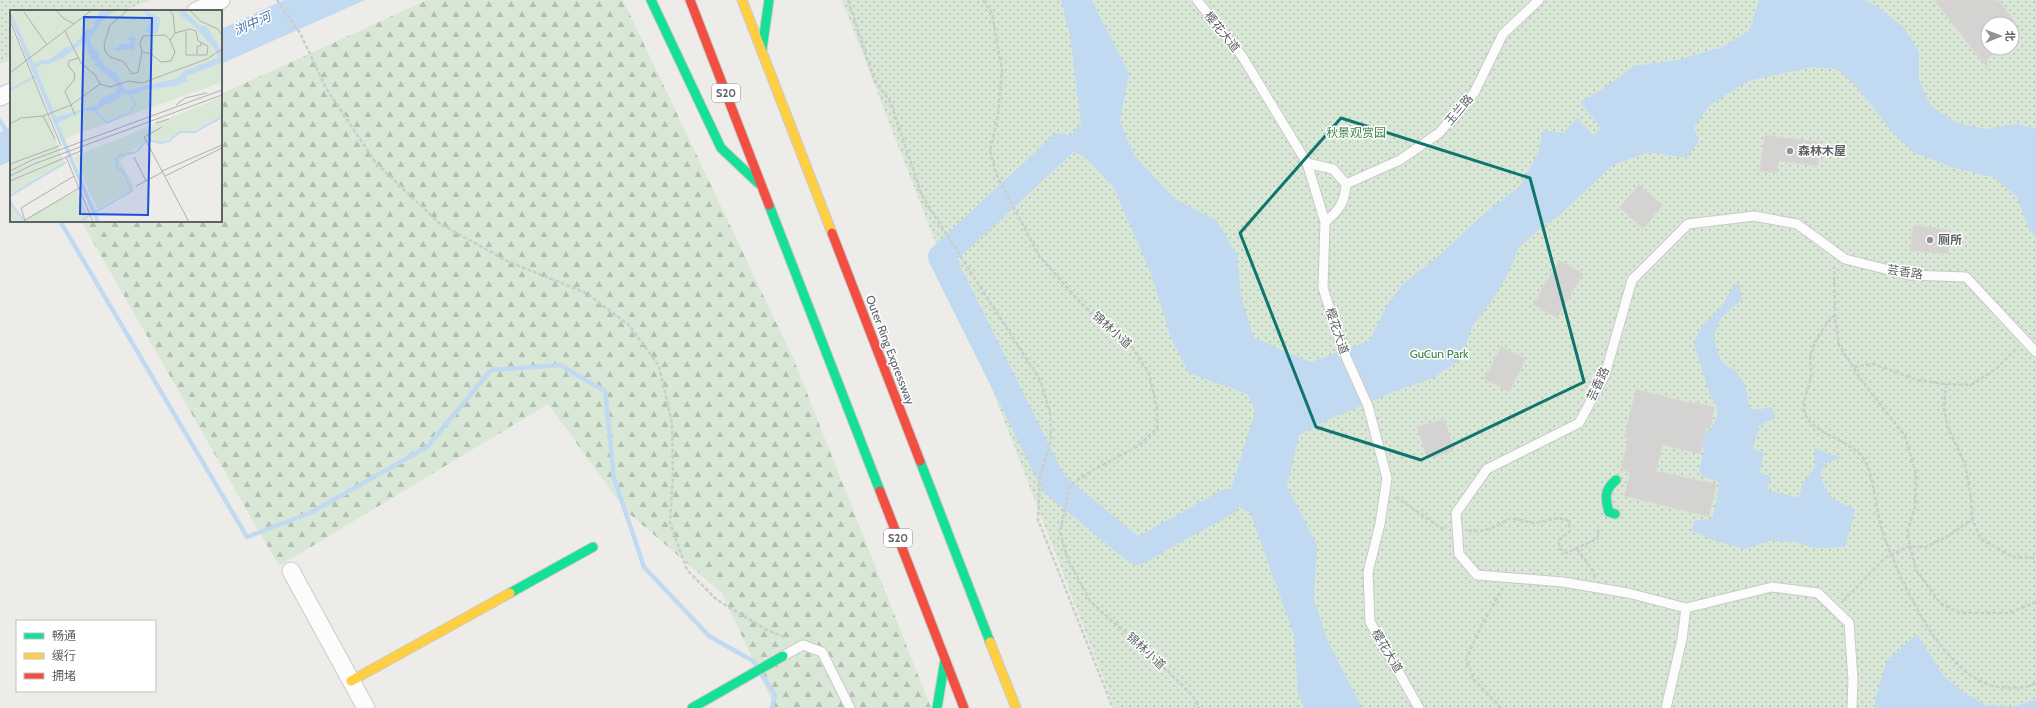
<svg xmlns="http://www.w3.org/2000/svg" width="2036" height="708" font-family="Cabin,'Noto Sans SC',sans-serif">
  <style>
    .forest { fill: url(#forest-firs) }
    .park { fill: url(#park-dots); fill-rule: evenodd }
    .water { fill: #c2daf1 }
    .lines { fill: none; stroke-linecap: round; stroke-linejoin: round }
    .stream { stroke: #c2daf1; stroke-width: 4.5 }
    .river { stroke: #c2daf1; stroke-width: 26 }
    .building { fill: #d4d3d1; stroke: #dcdbd8 }
    .lane-casing { stroke: #cacac9; stroke-width: 11 }
    .street-casing { stroke: #cacac9; stroke-width: 19 }
    .fast-casing { stroke: #cacac9; stroke-width: 11 }
    .slow-casing { stroke: #cacac9; stroke-width: 11 }
    .jam-casing { stroke: #cacac9; stroke-width: 11 }
    .path { stroke: #cacecb; stroke-width: 2.5; stroke-dasharray: 4 2; stroke-linecap: butt }
    .lane { stroke: #fcfcfc; stroke-width: 9 }
    .street { stroke: #fcfcfc; stroke-width: 17 }
    .fast { stroke: #16e098; stroke-width: 9 }
    .slow { stroke: #ffcf43; stroke-width: 9 }
    .jam { stroke: #f24e42; stroke-width: 9 }
    .marked { fill: none; stroke: #0f766e; stroke-width: 3; stroke-linejoin: round }
    .poi-dot { fill: #909293; stroke: #fff; stroke-width: 1.5 }
    .labels { text-anchor: middle; stroke-width: 3; stroke-linejoin: round; paint-order: stroke }
    .shield { fill: #fff; stroke: #8e9093; stroke-width: 1 }
    .shield-label { font-size: 11px; font-weight: bold; fill: #5e6165 }
    .street-label { font-size: 12px; fill: #5e6165; stroke: #fff }
    .park-label { font-size: 12px; fill: #408247; stroke: #fff }
    .poi-label { font-size: 12px; font-weight: bold; fill: #5e6165; stroke: #fff; text-anchor: start }
    .water-label { font-size: 13px; font-style: italic; fill: #4e74a6; stroke: #fff }
    .inset-river { fill: none; stroke: #c2daf1; stroke-width: 2 }
    .inset-road { fill: none; stroke: #b0b0b0; stroke-width: 1 }
    .view { fill: #1d4ed8; fill-opacity: 0.15; stroke: #1d4ed8; stroke-width: 2 }
    .inset-edge { fill: none; stroke: #5e6165; stroke-width: 2 }
  </style>
  <defs>
    <pattern id="forest-firs" width="22" height="20" patternUnits="userSpaceOnUse"><rect width="22" height="20" fill="#d8e7d6"/><path d="M5 1l3.5 6h-7zM16 11l3.5 6h-7z" fill="#b2bfb1"/></pattern>
    <pattern id="park-dots" width="8" height="8" patternUnits="userSpaceOnUse"><rect width="8" height="8" fill="#d8e7d6"/><path d="M2 2h.1M6 6h.1" fill="none" stroke="#b2bfb1" stroke-width="1.8" stroke-linecap="round"/></pattern>
  </defs>
  <rect width="100%" height="100%" fill="#edece8"/>
  <path class="forest" d="M427,0H623L794,360L931,708H775L722,593L626,511L548,404L279,566L81,221H221V94Z"/>
  <path class="park" d="M0,0H150L124,11H11V59L0,64Z
    M842,0H2036V708H1115ZM1988,24H2012V48H1988Z"/>
  <path class="water" d="M284,0H365L221,64V29Z
    M1061,0H1091L1129,73L1120,121L1134,155L1174,198L1216,220L1237,254L1241,297L1254,338L1311,362L1369,341L1386,307L1403,284L1441,254L1479,218L1520,186L1539,151L1543,130L1563,133L1577,118L1593,135L1601,128L1580,102L1604,88L1634,66L1678,60L1720,48L1750,30L1759,0H1866L1882,10L1904,28L1919,52V80L1931,106L1957,123L1986,129L2017,124L2036,129V238L2029,230L2017,197L1993,177L1955,168L1915,153L1895,135L1855,85L1837,69L1811,67L1748,81L1710,105L1694,127L1699,141L1686,158L1649,152L1613,165L1562,213L1537,231L1518,249L1508,274L1491,302L1472,327L1461,359L1433,378L1398,390L1335,417L1299,435L1287,487L1317,544L1314,599L1328,642L1362,708H1304L1298,693L1294,635L1250,512L1227,502L1255,412L1248,394L1189,373L1171,338L1152,276L1114,188L1085,157L1061,146L1081,123L1070,36Z
    M11,127V161L0,166V132Z
    M1739,283L1742,299L1720,319L1714,337L1717,352L1723,363L1735,371L1745,385L1749,407L1755,410L1772,407L1775,418L1759,426L1753,448L1764,453L1759,473L1771,476L1767,490L1799,498L1802,484L1815,468V448L1841,458L1828,462L1820,474C1829,499 1831,499 1855,509L1845,547L1815,548L1795,542L1769,541L1745,549L1713,540L1692,531L1694,521L1711,519L1713,516L1720,485L1716,480L1703,477L1699,471L1704,449L1701,447L1699,429L1710,431L1717,417V408L1709,392L1694,343L1702,326L1719,310L1733,288Z
    M1917,634L1943,675L1963,692L1986,705L2012,707L2036,700V708H1875L1876,696L1887,661Z"/>
  <g class="lines">
    <path class="stream" d="M0,121L11,138
      M60,221L247,537L310,513L427,447L491,370L560,365L605,391L614,478L644,567L709,636L753,661L756,665
      M762,675L775,695L772,708"/>
    <path class="river" d="M1061,146L941,257L1054,484L1137,552L1227,502"/>
  </g>
  <path class="building" d="M1934,0H1998L2017,24H1988V48H2002L1988,59V69Z
    M1765,135L1820,142L1818,166L1779,161L1777,173L1759,171Z
    M1639,185L1663,205L1643,229L1619,207Z
    M1913,225L1951,230L1948,254L1910,251Z
    M1559,260L1583,274L1557,318L1533,304Z
    M1501,346L1526,359L1509,392L1484,379Z
    M1636,389L1694,404V402L1715,407L1710,429L1706,428L1700,454L1663,445L1656,471L1717,484L1709,517L1624,496L1630,474L1621,468L1628,439L1624,438Z
    M1445,419L1454,451L1427,459L1417,427Z"/>
  <g class="lines">
    <g class="lane-casing">
      <path id="lane" d="M1197,0L1242,56L1307,163L1333,169L1346,184C1345,202 1339,211 1325,222L1323,288L1342,348L1368,406L1387,478L1380,524L1368,572L1370,622L1419,708
        M1307,163L1325,222
        M1346,184L1400,160L1439,133L1474,93L1503,34L1539,0
        M1686,608L1772,587L1818,593L1849,623L1853,680L1852,708
        M783,656L803,645L822,652L850,708
        M1666,708L1682,639L1686,608L1628,593L1563,582L1477,575L1459,554L1456,513L1487,469L1579,423L1605,375L1632,280L1688,224L1754,216L1797,224L1845,259L1909,275L1966,277L2036,352"/>
    </g>
    <g class="street-casing">
      <path id="street" d="M196,11L221,0
        M0,97L11,92
        M291,571L366,708"/>
    </g>
    <g class="fast-casing">
      <path id="fast" d="M651,0L721,148L758,183
        M762,49L769,0
        M769,205L880,491
        M920,461L990,642
        M1615,514L1609,512C1605,498 1604,490 1616,480
        M510,593L593,547
        M692,708L783,656
        M937,708L945,660"/>
    </g>
    <g class="slow-casing">
      <path id="slow" d="M742,0L832,233
        M990,642L1016,708
        M351,681L510,593"/>
    </g>
    <g class="jam-casing">
      <path id="jam" d="M690,0L769,205
        M832,233L920,461
        M880,491L964,708"/>
    </g>
    <path class="path" d="M277,0L300,33L326,88L376,163L439,223L507,261L586,293L629,325L659,366L672,423L673,475L670,523L687,570L717,600L767,630L784,637
      M848,0L874,79L891,103L922,196L1040,380L1050,413L1051,440L1040,476L1038,520L1113,708
      M983,0L992,13L1002,70L998,115L990,151L997,176L1040,257L1082,304L1132,347L1149,373L1157,408V428L1138,446L1095,469L1070,485L1060,532L1068,560L1090,601L1153,657L1193,696L1199,708
      M1834,265L1835,315L1839,345L1862,381L1905,436L1916,474L1915,507L1907,533L1916,570L1940,603L1960,613H2009L2036,602
      M1835,315C1826,322 1814,342 1811,353C1809,360 1812,369 1811,377C1809,387 1803,399 1804,409C1806,435 1855,437 1867,465C1876,487 1875,511 1883,533C1899,579 1945,683 2001,687C2011,688 2027,689 2036,683
      M1854,367L1873,364L1918,380L1946,384L1971,385L1997,368L2017,348
      M1946,384L1944,409L1948,428L1965,464L1971,498L1972,519L1981,539L2013,557L2036,558
      M1396,497L1441,528H1447
      M1468,530C1484,534 1497,526 1510,518L1534,523L1559,518L1569,521L1570,531L1559,540V548L1566,553L1597,539L1599,527
      M1577,549L1594,572L1595,577
      M1843,601L1885,558L1910,546L1926,547L1950,535L1972,519
      M1501,708L1474,680L1466,659L1482,624L1503,588"/>
    <use href="#lane" class="lane"/>
    <use href="#street" class="street"/>
    <use href="#fast" class="fast"/>
    <use href="#slow" class="slow"/>
    <use href="#jam" class="jam"/>
  </g>
  <path class="marked" d="M1341,118L1530,178L1584,382L1421,460L1316,427L1240,233Z"/>
  <g class="poi-dot">
    <circle cx="1790" cy="151" r="4"/>
    <circle cx="1930" cy="240" r="4"/>
  </g>
  <g class="labels">
    <g class="shield">
      <rect x="712" y="84" width="28" height="18" rx="3"/>
      <rect x="884" y="529" width="28" height="18" rx="3"/>
    </g>
    <g class="shield-label">
      <text x="726" y="97">S20</text>
      <text x="898" y="542">S20</text>
    </g>
    <g class="street-label">
      <text transform="translate(1222 32) rotate(51)" y="4">樱花大道</text>
      <text transform="translate(1459 110) rotate(-50)" y="4">玉兰路</text>
      <text transform="translate(1905 272) rotate(9)" y="4">芸香路</text>
      <text transform="translate(1112 330) rotate(42)" y="4">锦林小道</text>
      <text transform="translate(1337 331) rotate(71)" y="4">樱花大道</text>
      <text transform="translate(890 350) rotate(69)" y="4">Outer Ring Expressway</text>
      <text transform="translate(1598 384) rotate(-65)" y="4">芸香路</text>
      <text transform="translate(1146 651) rotate(43)" y="4">锦林小道</text>
      <text transform="translate(1387 651) rotate(59)" y="4">樱花大道</text>
    </g>
    <g class="park-label">
      <text x="1356" y="137">秋景观赏园</text>
      <text x="1439" y="358">GuCun Park</text>
    </g>
    <g class="poi-label">
      <text x="1798" y="155">森林木屋</text>
      <text x="1938" y="244">厕所</text>
    </g>
    <g class="water-label">
      <text transform="translate(252 23) rotate(-24)" y="5">浏中河</text>
    </g>
  </g>
  <g transform="translate(10 10)">
    <rect width="212" height="212" fill="#edece8"/>
    <path d="M212,87V109L182,121L172,122L152,132L141,130L129,135L110,151L125,178L87,199L64,147Z" fill="#d8e7d6"/>
    <path d="M7,0H212V72L50,130L25,70L55,155L0,184V17L18,53L0,9V4ZM67,180L80,212H0V190L12,210Z" fill="#d8e7d6"/>
    <path d="M0,0L23,52L26,53L31,50H39L55,38L65,34L76,20L84,18L86,7L92,0H106L93,10L80,29L83,39L88,41L89,48L97,58L107,63L114,79L119,80L168,68L174,61L208,48L205,39L183,15L170,5L168,0H174L190,16H196L212,41V53L176,66L177,71L165,76L134,80L121,86L112,83L108,90L90,97L86,101H72L48,113L90,212H86L59,149L0,7ZM71,34L76,35L79,46L83,51L86,50L85,55L105,72L107,78L105,83L93,87L87,95L46,107L26,58L32,54H39L53,48ZM133,0L150,8L148,23L140,24L135,20L142,11ZM122,26L126,27L124,41L120,39L106,41L100,36L106,39L112,33L120,34L121,31L116,29Z" fill="#c2daf1" fill-rule="evenodd"/>
    <path class="inset-river" d="M0,80L26,66M86,101L97,113L119,103L125,95L121,86M138,130L150,133L159,131L170,122H185L212,107M0,186L56,152M0,192L14,211M85,202L122,181L114,163L107,157L106,150L109,146L126,142L135,132M70,212L83,203"/>
    <path class="inset-road" d="M46,0L53,8L64,14M118,0L100,15L94,35L95,41L100,47L114,52L122,64L128,62L132,42L141,44L151,52L161,51L165,42L160,30L165,23L163,5L159,0M180,0L190,11L208,19L212,25M14,2L37,35M0,11L51,136M55,21L71,53L85,65L90,74M165,23L180,19L186,21L188,31L198,36L197,45H176V21M132,42L130,34L133,26L155,25L160,30M187,44V36H191V33M0,63L82,0M90,74L100,77L119,71L132,73L197,49L212,39M166,95L175,88L197,83M65,105L55,81L64,70L65,64L58,55L59,51L68,48M33,106L45,129M146,113L159,109M0,114L11,108L33,106L61,95L90,74M152,117L134,127L179,212M56,147L83,212M124,147L136,171M0,154L49,136M0,161L22,150L212,80M152,161L212,135M0,166L24,154L212,85M155,166L212,138M0,171L73,140M126,176L153,162M14,211L69,178M15,211L11,198L64,166"/>
    <path class="view" d="M74,7L142,8L138,205L70,204Z"/>
    <rect width="212" height="212" class="inset-edge"/>
  </g>
  <rect x="16" y="620" width="140" height="72" fill="#ffffff" stroke="#bfc0c1"/>
  <rect x="24" y="633" width="20" height="6" fill="#16e098" stroke="#bfc0c1"/>
  <text x="52" y="640" font-size="12" fill="#5e6165">畅通</text>
  <rect x="24" y="653" width="20" height="6" fill="#ffcf43" stroke="#bfc0c1"/>
  <text x="52" y="660" font-size="12" fill="#5e6165">缓行</text>
  <rect x="24" y="673" width="20" height="6" fill="#f24e42" stroke="#bfc0c1"/>
  <text x="52" y="680" font-size="12" fill="#5e6165">拥堵</text>
  <g transform="translate(2000 36) rotate(89)"><circle r="19" fill="#ffffff" stroke="#bfc0c1"/>
  <path d="M0-3L7 15L0 10L-7 15Z" fill="#909293"/>
  <text y="-6" font-size="11" font-weight="bold" text-anchor="middle" fill="#5e6165">北</text>
  </g>
</svg>
